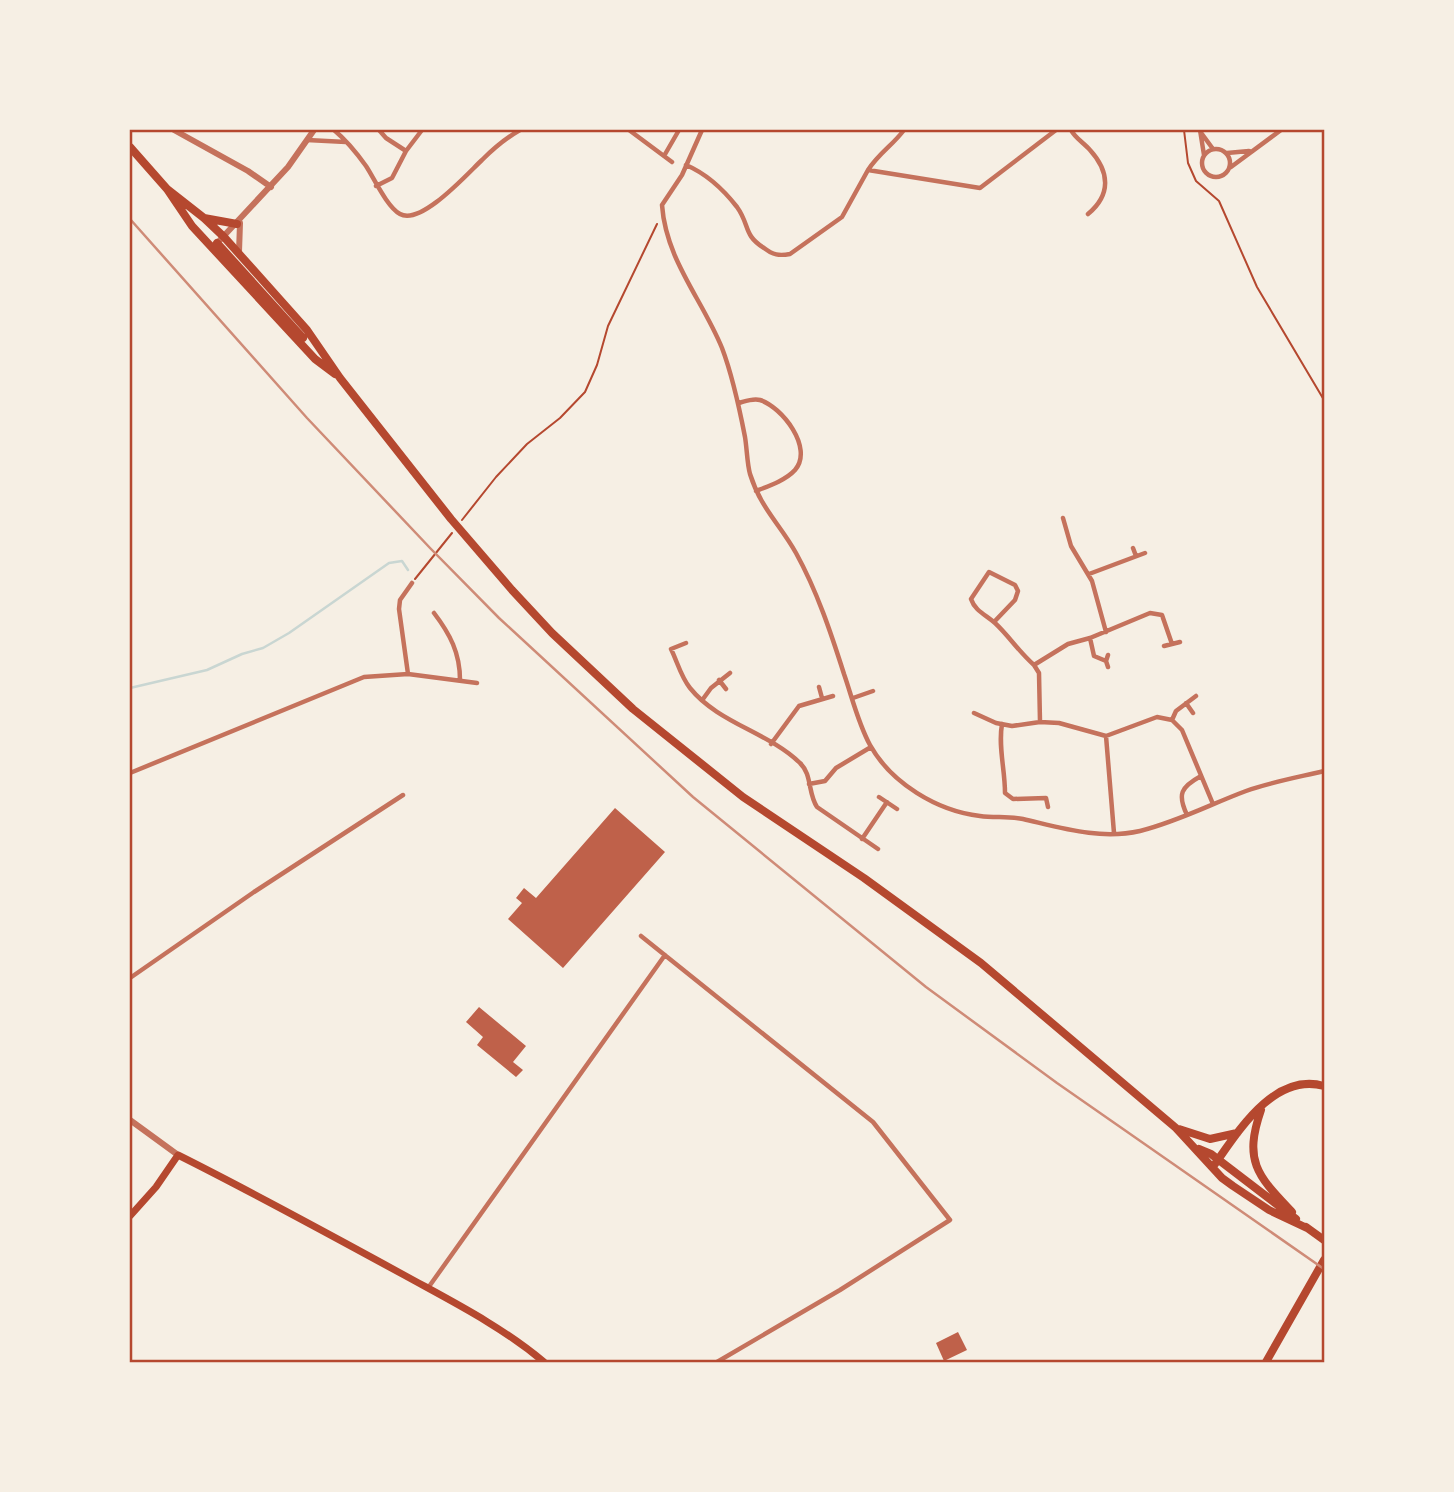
<svg xmlns="http://www.w3.org/2000/svg" width="1454" height="1492" font-family="Barlow,sans-serif">
  <style>
    .lines { fill: none; stroke-linecap: round; stroke-linejoin: round }
    .stream { stroke: #c9d6d2; stroke-width: 2.5 }
    .building { fill: #bf614a }
    .path { stroke: #b5482f; stroke-width: 2 }
    .minor { stroke: #c5725c; stroke-width: 4.5 }
    .tertiary { stroke: #c5725c; stroke-width: 6 }
    .secondary { stroke: #b5482f; stroke-width: 7 }
    .trunk { stroke: #b5482f; stroke-width: 8 }
    .rail { stroke: #cf8b77; stroke-width: 2.5 }
    .neatline { fill: none; stroke: #b5482f; stroke-width: 2.5 }
  </style>
  <rect width="100%" height="100%" fill="#f6efe4"/>
  <g class="lines">
    <path class="stream" d="M130,688L207,670L242,654L263,648L289,633L389,563L402,561L408,570"/>
  </g>
  <path class="building" d="M615,808L665,852L563,968L508,919L522,903L516,898L524,888L536,898Z
    M479,1007L526,1046L513,1062L523,1070L516,1077L477,1045L483,1037L466,1022Z
    M958,1332L967,1350L944,1361L936,1343Z"/>
  <g class="lines">
    <path class="path" d="M1184,130L1188,163L1196,181L1219,201L1257,287L1324,400
      M462,520L496,477L527,444L560,418L585,392L597,365L608,326L657,224
      M415,579L452,533"/>
    <path class="minor" d="M334,130C346,140 356,152 366,166C374,178 387,207 400,214C421,226 468,173 482,160C494,148 506,138 520,130
      M379,130L386,138L406,151
      M629,130L672,162
      M702,130L682,175L662,205C666,260 702,299 722,348C733,377 739,406 745,437C747,449 747,463 750,474C761,509 780,524 796,553C817,591 831,633 844,674C852,697 858,723 870,745C891,783 937,811 980,816C994,818 1009,816 1023,819C1062,828 1100,840 1140,831C1177,822 1211,804 1246,791C1271,782 1299,777 1324,771
      M904,130C892,146 880,152 868,170L980,188L1056,130
      M1071,130C1075,138 1084,143 1090,150C1110,172 1111,195 1088,214
      M1200,130L1204,155
      M1202,134L1213,149
      M307,140L346,142
      M1202 163a14 14 0 1 1 28 0a14 14 0 1 1-28 0Z
      M1227,153L1249,151
      M664,156L679,130
      M686,165C707,174 723,189 737,207C750,225 743,235 764,248C773,255 779,256 790,254L842,217L868,170
      M1231,167L1281,130
      M376,186L392,178L406,151L422,130
      M739,403C746,401 753,398 760,400C782,407 814,448 795,470C786,480 769,486 756,491
      M1063,518L1071,546L1092,581L1106,632
      M1133,548L1136,556
      M1089,574L1145,553
      M434,613C450,634 460,653 460,680
      M994,622L1015,600L1018,591L1015,585L989,572L971,599C975,611 986,615 995,623C1009,636 1019,652 1034,665
      M1090,638L1094,656L1106,661
      M686,643L671,649C677,661 681,677 690,688C718,723 768,732 800,763C812,774 808,794 817,807L878,849
      M1164,646L1180,642
      M1108,655L1106,661L1108,667
      M408,674L399,609L400,600L412,583
      M719,680L726,689
      M819,687L822,698
      M853,698L873,691
      M703,699L711,688L730,673
      M1186,703L1193,713
      M974,713L996,723L1012,726L1040,722L1059,723L1106,736L1157,717L1172,720L1182,730L1213,804
      M1172,720L1176,711L1196,696
      M1040,722L1039,673L1034,665L1068,644L1090,638L1150,613L1162,615L1172,644
      M1002,724C998,747 1005,769 1005,793L1013,799L1046,798L1048,807
      M1106,736L1114,833
      M771,744L799,706L833,696
      M130,773L364,677L408,674L477,683
      M809,784L825,781L836,768L871,747
      M879,797L897,809
      M1187,815C1177,794 1181,787 1201,776
      M862,839L887,802
      M641,936L873,1122L950,1220L840,1290L717,1362
      M130,978L254,892L403,795
      M428,1288L665,955"/>
    <path class="tertiary" d="M174,130L248,171L271,187
      M220,240L288,167L314,130
      M239,252L240,223
      M130,1120L178,1155"/>
    <path class="secondary" d="M130,1216L156,1187L178,1155C254,1193 329,1234 404,1275C453,1302 501,1326 544,1362"/>
    <path class="trunk" d="M130,147L167,189L192,226L315,359L335,374
      M167,189L204,218L224,237L307,330L340,378L451,519L512,590L552,633L633,709L743,797L864,878L981,963L1176,1128L1222,1178L1233,1186L1269,1210L1309,1229
      M204,218L237,224
      M217,243L303,338
      M1261,1110C1243,1162 1258,1176 1292,1212
      M1179,1129L1210,1139L1237,1133
      M1199,1149L1211,1154L1296,1219
      M1215,1164C1239,1130 1275,1072 1324,1086
      M1306,1227L1324,1240
      M1266,1362L1324,1260"/>
    <path class="rail" d="M130,219L307,418L431,549L499,618L693,797L926,987L1057,1083L1324,1269"/>
  </g>
  <rect width="1454" height="1492" fill="none" stroke="#f6efe4" stroke-width="262"/>
  <rect x="131" y="131" width="1192" height="1230" class="neatline"/>
</svg>
